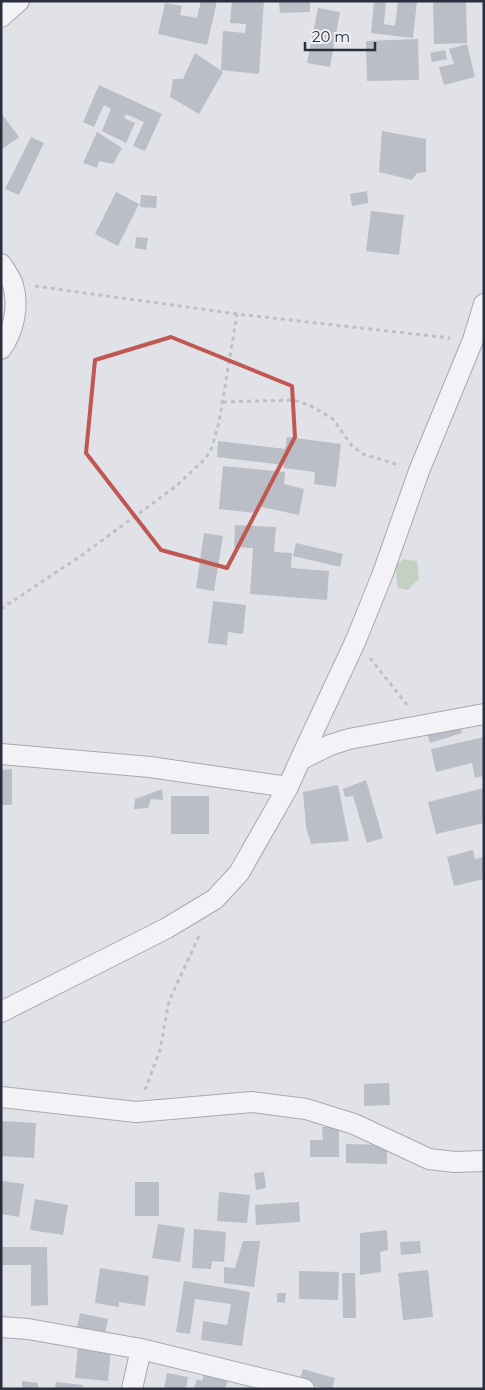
<svg xmlns="http://www.w3.org/2000/svg" width="485" height="1390" font-family="Montserrat,sans-serif">
  <style>
    .green { fill: #c3d1c3 }
    .building { fill: #bbbdc7 }
    .lines { fill: none; stroke-linecap: round; stroke-linejoin: round }
    .minor-casing { stroke: #a7a8b2; stroke-width: 22 }
    .path { stroke: #bfc0c7; stroke-width: 3; stroke-dasharray: 4 4; stroke-linecap: butt }
    .minor { stroke: #f3f3f7; stroke-width: 20 }
    .marked { fill: none; stroke: #c05752; stroke-width: 4; stroke-linejoin: round }
  </style>
  <rect width="100%" height="100%" fill="#e1e2e8"/>
  <path class="green" d="M403,559L417,561L419,579L408,590L398,588L395,567Z"/>
  <path class="building" d="M201,1H217L207,45L158,34L165,3L182,6L180,15L197,18Z
    M232,1H264L259,74L221,70L223,31L245,33L246,24L230,23Z
    M279,1H310V12L280,13Z
    M374,1H386L384,24L395,26L398,1H417L413,38L371,33Z
    M433,1H466L467,43L434,44Z
    M318,8L340,12L330,67L307,63Z
    M418,39L419,80L367,81L366,41Z
    M467,44L475,77L444,85L439,67L454,64L449,49Z
    M445,50L447,59L432,62L430,53Z
    M195,53L223,72L199,114L170,97L173,79H183Z
    M99,85L162,114L145,151L133,146L144,122L126,114L124,118L135,123L126,143L102,131L111,109L104,105L94,127L83,122Z
    M1,113L19,137L1,150Z
    M382,131L426,139V172L417,173L412,180L379,172Z
    M97,132L122,148L113,164L99,161L97,168L83,163Z
    M31,137L44,143L19,195L5,189Z
    M367,191L368,203L352,206L350,194Z
    M116,192L139,204L118,246L95,234Z
    M141,195L157,196L156,208L140,207Z
    M371,211L404,215L399,255L366,251Z
    M136,237L148,238L146,250L135,248Z
    M287,437L341,444L336,487L314,484L315,472L283,468L284,465L217,457L218,441L285,449Z
    M223,466L285,472L284,484L304,489L299,515L257,506L256,513L219,509Z
    M235,525L276,527L274,552L292,553L291,568L329,571L327,600L250,594L253,548L234,547Z
    M204,533L223,536L214,591L196,588Z
    M296,543L343,554L340,567L293,556Z
    M213,601L246,605L243,634L228,632L227,645L208,643Z
    M458,720L462,733L430,743L426,730Z
    M484,737V776L475,778L472,763L436,772L431,749Z
    M12,769V805H1V770Z
    M366,780L383,838L367,843L353,796L345,797L343,789Z
    M338,785L349,841L311,844L306,827L303,792Z
    M484,788V823L436,834L428,802Z
    M162,789L163,800L151,799L148,808L134,809L135,799Z
    M171,796H209V834H171Z
    M473,850L475,859L484,857V879L454,886L447,857Z
    M389,1083L390,1105L364,1106V1084Z
    M1,1121L36,1123L34,1158L1,1156Z
    M322,1127H339V1157H310V1140H323Z
    M346,1144L387,1145V1164L346,1163Z
    M264,1172L266,1188L256,1190L254,1173Z
    M2,1181L24,1184L19,1217L1,1214Z
    M135,1182H159V1216H135Z
    M219,1192L250,1195L247,1223L217,1221Z
    M35,1199L68,1205L63,1235L30,1230Z
    M299,1202L300,1222L256,1225L255,1205Z
    M158,1224L185,1228L180,1262L152,1258Z
    M194,1229L226,1232L224,1262L212,1261L211,1269L192,1268Z
    M387,1230L388,1250L380,1252L381,1272L360,1275V1233Z
    M243,1241H260L254,1287L224,1283V1267L235,1268Z
    M420,1241L421,1253L401,1255L400,1242Z
    M1,1247H47L48,1305L31,1306V1265H1Z
    M100,1268L149,1276L145,1306L119,1302V1307L95,1303Z
    M428,1270L433,1317L403,1320L398,1273Z
    M299,1271L339,1272L338,1300L299,1299Z
    M342,1273H355L356,1318H343Z
    M184,1281L250,1292L242,1346L201,1340L203,1321L227,1325L231,1304L195,1299L190,1334L176,1332Z
    M277,1293H286L285,1303L277,1302Z
    M80,1313L108,1319L105,1334L77,1328Z
    M78,1345L111,1349L108,1381L75,1378Z
    M303,1369L335,1378L332,1389H325L299,1382Z
    M205,1370L229,1377L225,1389H194L197,1379L202,1381Z
    M167,1373L188,1377L186,1389H164Z
    M22,1381L38,1383V1389H22Z
    M56,1382L83,1385V1389H55Z"/>
  <g class="lines">
    <g class="minor-casing">
      <path id="minor" d="M1,17L19,1
        M1,264C5,270 11,278 13,285C19,306 14,331 1,349
        M1,754L150,767L288,787
        M300,760L356,640L383,573L419,471L473,340L484,304
        M1,1012L167,928L215,899L239,873L288,787L300,760L330,745L349,739L484,714
        M1,1097L136,1112L252,1102L306,1109L354,1124L429,1159L455,1162L484,1161
        M1,1327L28,1329L141,1349L304,1389
        M132,1389L141,1349"/>
    </g>
    <path class="path" d="M35,286L237,314L450,338
      M223,402L294,400L311,406L333,419L352,446L363,454L399,465
      M1,609L82,555L175,487L206,458L212,447L219,422L237,314
      M370,658L408,706
      M145,1090L160,1050L169,1001L200,934"/>
    <use href="#minor" class="minor"/>
  </g>
  <path class="marked" d="M171,337L292,386L295,437L227,568L161,550L86,453L95,360Z"/>
  <rect width="485" height="1390" fill="none" stroke="#2b2e3e" stroke-width="5"/>
  <path d="M305 42v8h70v-8" fill="none" stroke="#2b2e3e" stroke-width="2.5"/>
  <text x="312" y="42" font-size="15" fill="#2b2e3e" stroke="#f0f1f5" stroke-width="4" paint-order="stroke">20 m</text>
</svg>
